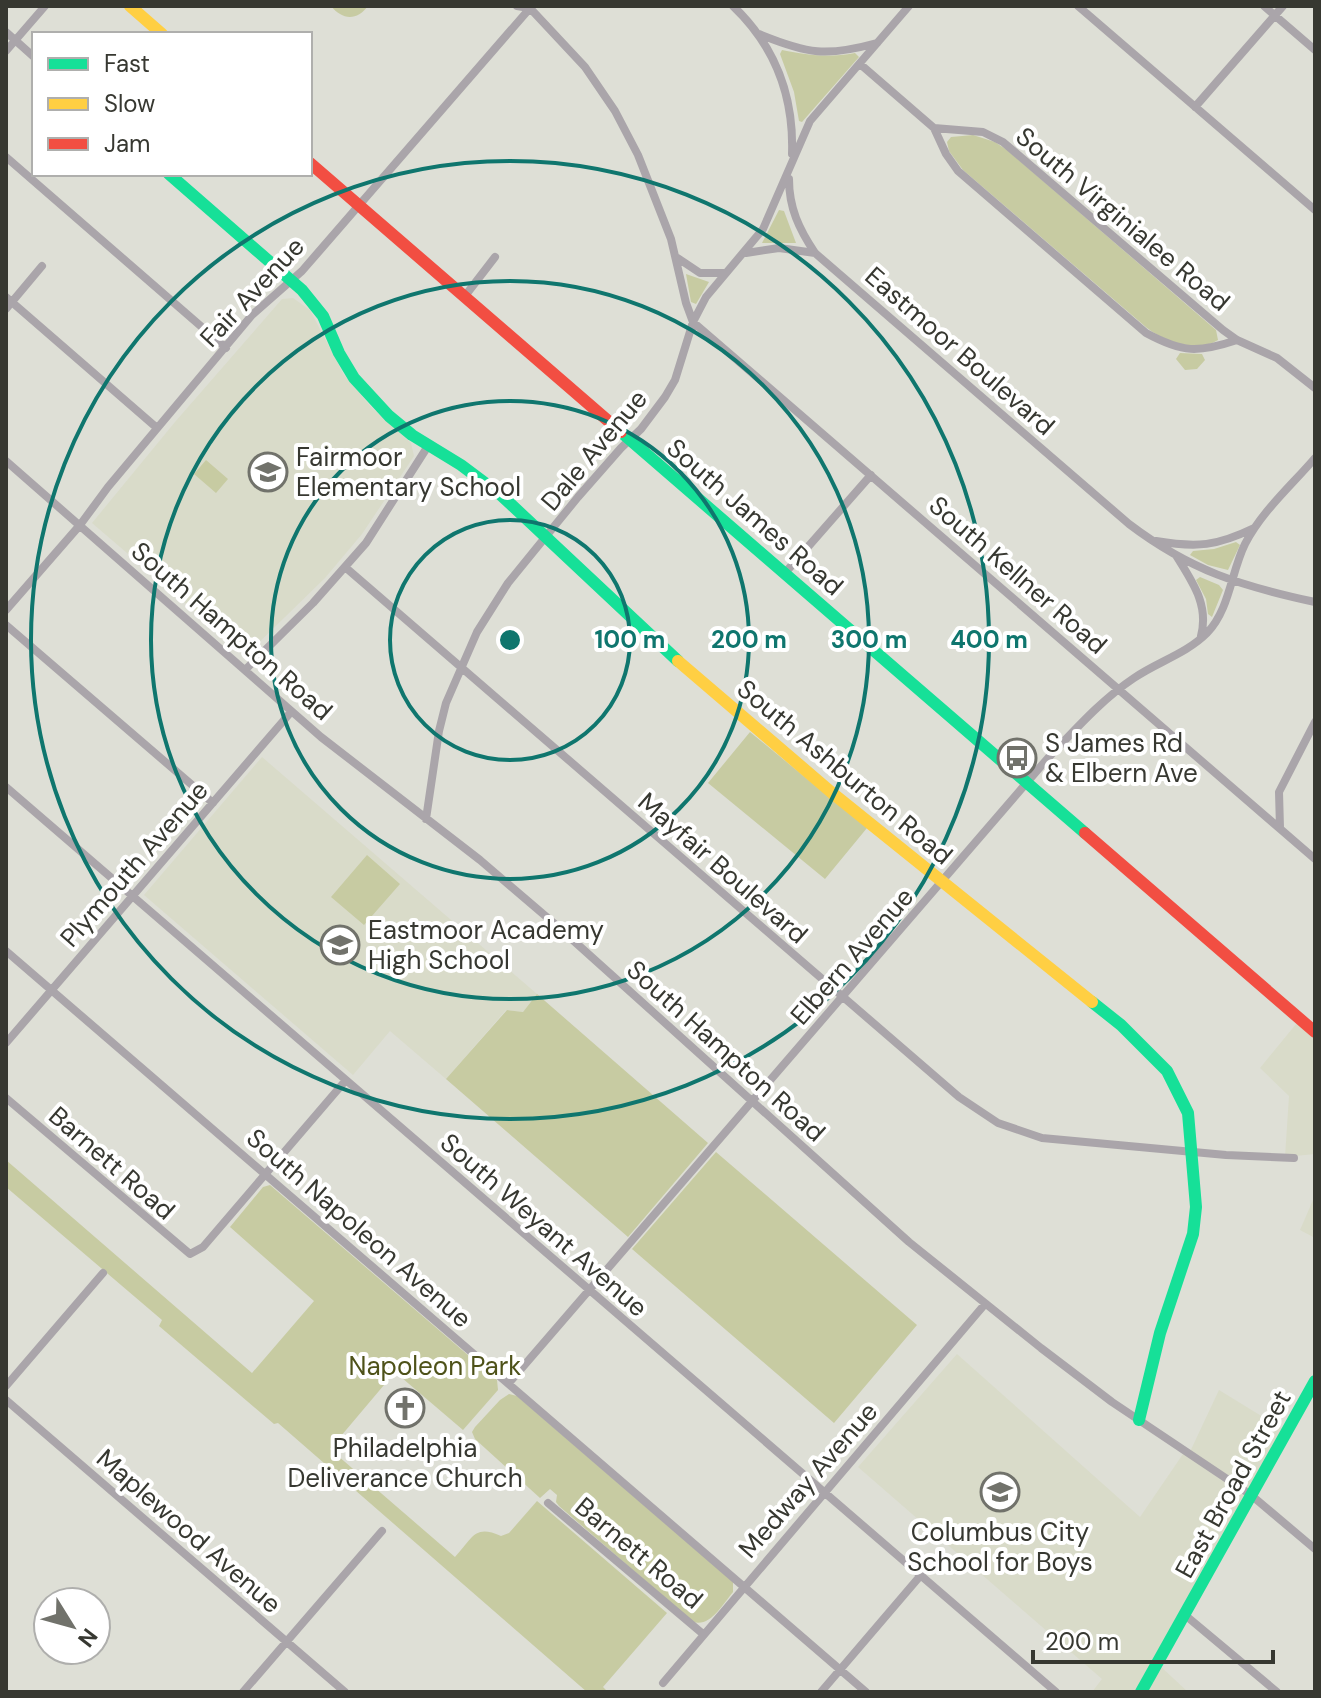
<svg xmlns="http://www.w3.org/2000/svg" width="1321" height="1698" font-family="'DM Sans',sans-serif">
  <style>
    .built { fill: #d9dbc9 }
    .green { fill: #c7cba2 }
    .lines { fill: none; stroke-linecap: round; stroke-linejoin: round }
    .street { stroke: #aaa5aa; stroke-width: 8 }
    .fast { stroke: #16e098; stroke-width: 12 }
    .slow { stroke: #ffcf43; stroke-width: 12 }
    .jam { stroke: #f24e42; stroke-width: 12 }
    .ring { fill: none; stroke: #0f766e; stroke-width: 4 }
    .labels { text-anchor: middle; stroke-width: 8; stroke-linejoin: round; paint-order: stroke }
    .street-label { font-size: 26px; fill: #373831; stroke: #fff }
    .poi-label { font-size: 26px; fill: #373831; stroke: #fff; text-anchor: start }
    .park-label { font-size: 26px; fill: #4e5219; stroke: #fff }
    .centre { fill: #0f766e; stroke: #fff; stroke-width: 4 }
    .ring-label { font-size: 24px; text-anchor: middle; font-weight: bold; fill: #0f766e; stroke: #fff; stroke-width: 8; stroke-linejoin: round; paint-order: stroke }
  </style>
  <rect width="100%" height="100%" fill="#dedfd6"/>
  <path class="built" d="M293,298L310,310L344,375L372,408L411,443L414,456L362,534L325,578L246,655L92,523L175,422L282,299Z
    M262,757L537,994L523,1012L506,1010L446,1079L390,1031L353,1075L144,895Z
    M1301,1018L1315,1032V1154L1285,1157L1289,1096L1260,1068Z
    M1315,1183V1238L1300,1230L1313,1200Z
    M957,1354L1140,1517L1183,1454L1188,1456L1219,1390L1286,1431L1158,1664L1188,1692H1092L1102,1679L858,1467Z"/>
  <path class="green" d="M331,6H368C357,21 342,20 331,6Z
    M782,50C808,55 828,58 855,53L859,57L802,122L799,121L794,92L780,54Z
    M973,135L995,142L1007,150L1216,330L1218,340C1197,353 1165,342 1147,328L963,170L949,151L947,142L951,137Z
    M779,210L784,211L796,243H762Z
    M686,274L709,282L696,304L691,302Z
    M1180,353L1202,354L1205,360L1197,369L1185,370L1176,359Z
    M206,460L228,479L216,493L194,474Z
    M1236,542L1240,545L1228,570L1208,565L1190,555L1193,551L1214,549Z
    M1200,577L1219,585L1223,590L1212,617L1208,614L1206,599L1196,580Z
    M750,732L867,828L825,879L708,783Z
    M367,855L400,884L364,925L331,897Z
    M537,994L708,1143L628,1237L446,1079L507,1010L523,1012Z
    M716,1152L917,1325L834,1423L632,1249Z
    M6,1160L252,1373L314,1301L230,1227L263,1187L270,1185L497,1380L498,1390L463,1430L395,1372L330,1449L455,1557C473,1538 474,1524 501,1536L509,1533L537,1501L667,1613L603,1687L608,1692H587L278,1423L274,1424L159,1326L162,1320L6,1187Z
    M509,1394L517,1396L733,1582V1592C722,1605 711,1627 693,1622L559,1506L556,1502L557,1495L550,1489L540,1498L475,1439L472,1432L475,1427L500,1400Z"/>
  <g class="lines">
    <path class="street" d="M517,6L529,8
      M528,6L585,67L615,111L638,155L671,239L686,303L693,322L1315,859
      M733,6C775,46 794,96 792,154
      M1078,6L1315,210
      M1264,6L1315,50
      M6,32L34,57
      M759,34C808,54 826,57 877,43
      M6,51L45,6
      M860,64L934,128L983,132L1003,142L1223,330L1237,340L1277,358L1315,388
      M1195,107L1283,6
      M934,128L946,154L958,171L1146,333C1183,353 1198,353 1237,340
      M6,157L226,348
      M789,179C789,208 799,229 815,253L1129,524C1191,571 1241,586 1315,602
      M746,253L779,248L815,253
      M676,257L700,273H724
      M465,296L495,257
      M6,297L157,428
      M6,309L42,266
      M6,461L321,737L480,860L556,925L909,1242L1041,1348L1112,1402L1251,1495L1315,1549
      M1156,541C1197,548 1217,546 1254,528
      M1177,557C1193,583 1209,605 1201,636
      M345,567L959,1097L998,1123L1042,1138L1226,1155L1294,1158
      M785,573L871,475
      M6,610L80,525L108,487L252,315L302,271L531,7
      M6,625L213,803
      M246,669L313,603L366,543L428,446
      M6,787L1056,1692
      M426,819L439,731L446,703L477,632L508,583L578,497L621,448L641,429L665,397L675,380L693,322L706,297L763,229L810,121L909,6
      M1280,828L1279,792L1315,722
      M6,951L866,1692
      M6,1043L291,712
      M6,1098L190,1254L203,1247L346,1080
      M509,1383L1048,758C1075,730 1101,700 1134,678C1157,662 1186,654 1207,633C1230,609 1231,572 1245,544C1262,511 1292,485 1315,458
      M6,1386L103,1273
      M6,1400L345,1692
      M548,1503L703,1634
      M1185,1615L1277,1692
      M663,1683L985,1304
      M243,1692L382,1531
      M821,1692L921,1575"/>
    <path class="fast" d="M169,174L302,290L323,316L339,353L354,378L389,416L412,435L461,465L501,495L678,661
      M621,432L1085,833
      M1092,1002L1121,1025L1167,1071L1188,1113L1196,1207L1193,1234L1160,1333L1139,1420
      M1141,1692L1315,1381"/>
    <path class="slow" d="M130,6L162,34
      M678,661L831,792L1092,1002"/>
    <path class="jam" d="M310,163L621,432
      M1085,833L1315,1032"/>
  </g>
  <g class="ring">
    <circle cx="510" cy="640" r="120"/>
    <circle cx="510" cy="640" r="239"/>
    <circle cx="510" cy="640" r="359"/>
    <circle cx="510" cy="640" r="479"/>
  </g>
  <defs>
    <g id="school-ring" transform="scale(2)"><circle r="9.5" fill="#fff" stroke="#71726b" stroke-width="1.5"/><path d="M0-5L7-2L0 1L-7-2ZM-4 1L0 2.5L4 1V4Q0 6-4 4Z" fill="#71726b"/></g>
    <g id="bus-ring" transform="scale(2)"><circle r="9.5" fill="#fff" stroke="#71726b" stroke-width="1.5"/><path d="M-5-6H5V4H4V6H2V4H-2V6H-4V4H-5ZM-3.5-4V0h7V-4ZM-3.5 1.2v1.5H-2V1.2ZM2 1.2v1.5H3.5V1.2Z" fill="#71726b"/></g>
    <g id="church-ring" transform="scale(2)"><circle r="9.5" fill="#fff" stroke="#71726b" stroke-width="1.5"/><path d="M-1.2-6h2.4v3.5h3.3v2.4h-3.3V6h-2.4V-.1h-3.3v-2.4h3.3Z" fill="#71726b"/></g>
  </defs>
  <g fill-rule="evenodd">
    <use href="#school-ring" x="268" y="472"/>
    <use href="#bus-ring" x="1017" y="758"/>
    <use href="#school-ring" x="340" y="945"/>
    <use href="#church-ring" x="405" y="1408"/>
    <use href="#school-ring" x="1000" y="1492"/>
  </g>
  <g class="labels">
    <g class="street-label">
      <text transform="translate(1123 219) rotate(40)" y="9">South Virginialee Road</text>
      <text transform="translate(252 292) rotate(-47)" y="9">Fair Avenue</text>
      <text transform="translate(960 351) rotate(41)" y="9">Eastmoor Boulevard</text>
      <text transform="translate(594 450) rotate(-50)" y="9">Dale Avenue</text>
      <text transform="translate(755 517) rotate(41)" y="9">South James Road</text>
      <text transform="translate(1018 575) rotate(41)" y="9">South Kellner Road</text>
      <text transform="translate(232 631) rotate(41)" y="9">South Hampton Road</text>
      <text transform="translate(845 772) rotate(40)" y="9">South Ashburton Road</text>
      <text transform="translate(134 864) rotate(-49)" y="9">Plymouth Avenue</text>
      <text transform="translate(723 868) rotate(41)" y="9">Mayfair Boulevard</text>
      <text transform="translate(852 956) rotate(-49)" y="9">Elbern Avenue</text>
      <text transform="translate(726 1051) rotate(42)" y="9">South Hampton Road</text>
      <text transform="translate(112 1163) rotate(41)" y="9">Barnett Road</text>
      <text transform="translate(544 1225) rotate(41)" y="9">South Weyant Avenue</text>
      <text transform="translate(359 1228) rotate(41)" y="9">South Napoleon Avenue</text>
      <text transform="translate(808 1480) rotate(-49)" y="9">Medway Avenue</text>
      <text transform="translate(1233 1484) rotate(-61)" y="9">East Broad Street</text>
      <text transform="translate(189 1531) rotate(41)" y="9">Maplewood Avenue</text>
      <text transform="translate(639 1553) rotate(40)" y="9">Barnett Road</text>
    </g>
    <g class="poi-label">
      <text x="296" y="466">Fairmoor<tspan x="296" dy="30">Elementary School</tspan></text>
      <text x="1045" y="752">S James Rd<tspan x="1045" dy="30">&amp; Elbern Ave</tspan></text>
      <text x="368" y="939">Eastmoor Academy<tspan x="368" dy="30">High School</tspan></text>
      <text x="405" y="1457" text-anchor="middle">Philadelphia<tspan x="405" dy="30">Deliverance Church</tspan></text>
      <text x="1000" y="1541" text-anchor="middle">Columbus City<tspan x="1000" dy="30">School for Boys</tspan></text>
    </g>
    <g class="park-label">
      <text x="435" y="1375">Napoleon Park</text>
    </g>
  </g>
  <circle cx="510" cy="640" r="12" class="centre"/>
  <g class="ring-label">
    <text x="630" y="648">100 m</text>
    <text x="749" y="648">200 m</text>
    <text x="869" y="648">300 m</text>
    <text x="989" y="648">400 m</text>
  </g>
  <rect width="1321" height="1698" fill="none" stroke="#373831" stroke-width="16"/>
  <rect x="32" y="32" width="280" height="144" fill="#ffffff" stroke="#afafad" stroke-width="2"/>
  <rect x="48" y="58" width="40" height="12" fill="#16e098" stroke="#afafad" stroke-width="2"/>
  <text x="104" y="72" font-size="24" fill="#373831">Fast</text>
  <rect x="48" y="98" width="40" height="12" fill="#ffcf43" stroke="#afafad" stroke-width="2"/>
  <text x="104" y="112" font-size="24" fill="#373831">Slow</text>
  <rect x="48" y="138" width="40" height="12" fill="#f24e42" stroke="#afafad" stroke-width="2"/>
  <text x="104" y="152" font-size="24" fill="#373831">Jam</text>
  <g transform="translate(72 1626) rotate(127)"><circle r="38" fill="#ffffff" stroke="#afafad" stroke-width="2"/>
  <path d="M0-6L14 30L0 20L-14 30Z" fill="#71726b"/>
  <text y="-12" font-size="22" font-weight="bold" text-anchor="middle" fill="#373831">N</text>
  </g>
  <path d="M1033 1650v12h240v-12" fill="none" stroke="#373831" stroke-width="4"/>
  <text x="1045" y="1650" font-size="24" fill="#373831" stroke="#ffffff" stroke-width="6" paint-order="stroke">200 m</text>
</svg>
